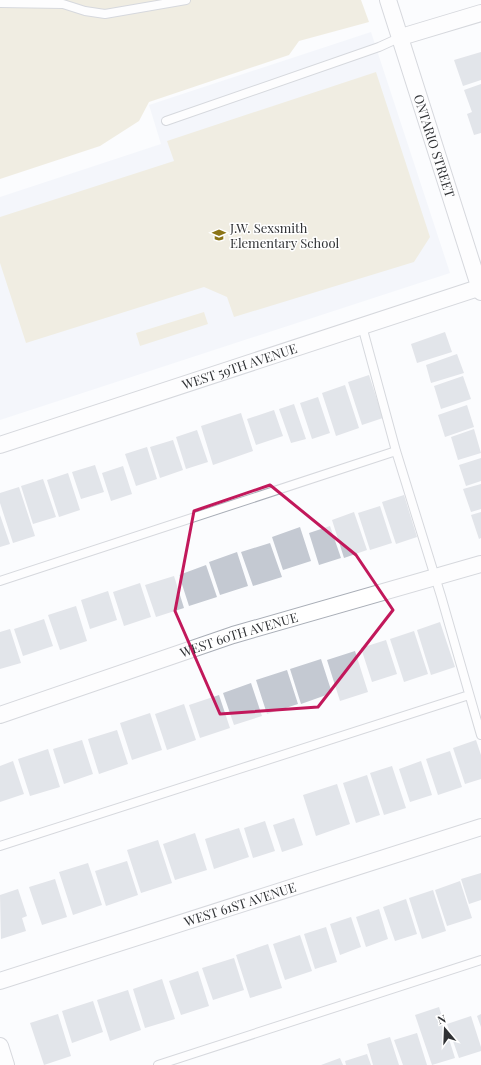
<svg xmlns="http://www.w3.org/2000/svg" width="481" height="1065" font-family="'Playfair Display',serif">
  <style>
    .built { fill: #eaf0f9 }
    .green { fill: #e3dcc1 }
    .building { fill: #c4c9d2 }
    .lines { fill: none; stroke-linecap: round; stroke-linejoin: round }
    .lane-casing { stroke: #a9aeb7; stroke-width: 10 }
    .street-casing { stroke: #a9aeb7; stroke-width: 18 }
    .lane { stroke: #fff; stroke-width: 8 }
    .street { stroke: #fff; stroke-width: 16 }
    .marked { fill: none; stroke: #c2185b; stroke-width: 3; stroke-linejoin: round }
    .labels { text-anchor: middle; stroke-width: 3; stroke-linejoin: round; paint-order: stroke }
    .street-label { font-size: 13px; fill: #2f3134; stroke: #fff }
    .poi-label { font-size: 13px; fill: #2f3134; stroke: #fff; text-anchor: start }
  </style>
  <rect width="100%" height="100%" fill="#fbfcfe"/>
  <path class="built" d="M371,32L450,273L0,420V197L161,144L149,105Z"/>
  <path class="green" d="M0,0H361L369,22L299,41L289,55L149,102L139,121L100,146L0,179Z
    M376,72L430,237L414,262L234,317L227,297L204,287L26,343L0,263V217L174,161L167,141Z
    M204,312L208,324L140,346L136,333Z"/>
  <path class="building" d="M481,52V80L463,86L454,60Z
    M481,84V133L474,135L467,114L472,112L464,90Z
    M445,332L452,352L417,363L411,344Z
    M457,354L464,373L431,383L426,365Z
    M369,375L383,418L362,425L348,382Z
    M463,376L471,399L441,409L434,386Z
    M345,385L359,428L336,436L322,393Z
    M318,397L330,433L312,439L300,403Z
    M294,404L306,439L291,443L279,409Z
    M467,405L474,427L445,437L438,415Z
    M274,410L283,436L256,445L247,419Z
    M241,413L253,451L213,465L201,426Z
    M474,429L481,453L458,460L451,437Z
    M197,430L208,462L186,469L176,437Z
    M173,440L183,470L160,478L150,447Z
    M147,447L157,479L136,486L125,454Z
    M481,458V481L466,486L459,465Z
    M95,465L104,492L81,499L72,472Z
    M123,466L132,494L111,501L102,473Z
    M68,473L80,510L59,517L47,480Z
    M43,479L56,517L33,524L21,486Z
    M481,484V509L471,512L463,489Z
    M19,487L35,536L13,543L0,503V493Z
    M404,495L417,537L396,544L382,502Z
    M380,506L392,543L370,550L358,513Z
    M354,512L367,550L344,558L332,520Z
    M481,512V538L479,539L471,515Z
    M0,515L10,544L0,547Z
    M330,526L341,558L319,565L309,533Z
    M300,527L311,561L283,570L272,537Z
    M270,543L282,577L253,586L241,552Z
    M237,552L248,586L220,595L209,562Z
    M206,565L217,597L189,606L179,575Z
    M174,576L184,608L156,617L145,585Z
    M140,583L151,617L124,626L113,592Z
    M108,591L117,620L90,629L81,600Z
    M76,606L87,641L60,650L48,615Z
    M44,619L53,646L23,656L14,629Z
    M440,622L455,667L431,675L417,630Z
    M10,629L21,663L0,669V632Z
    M414,631L428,674L404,682L390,639Z
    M386,640L397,674L372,682L361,648Z
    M355,651L368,692L340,701L327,660Z
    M321,659L332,693L301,704L290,669Z
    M287,670L298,704L267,714L256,680Z
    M251,683L262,716L234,725L223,693Z
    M219,695L230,728L200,738L189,705Z
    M184,704L196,740L167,750L155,714Z
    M150,713L162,750L132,760L120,723Z
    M117,730L128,764L99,774L88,739Z
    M82,740L93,774L64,784L53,749Z
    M476,740L481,755V779L465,784L453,748Z
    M48,749L60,787L30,796L18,759Z
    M450,751L462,787L438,795L426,759Z
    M13,761L24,794L0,802V766Z
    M421,761L432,795L410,802L399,769Z
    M392,766L406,808L384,815L370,773Z
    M367,775L380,815L356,823L343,783Z
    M337,784L350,824L316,836L303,795Z
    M294,818L303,845L282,852L273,825Z
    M265,821L275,851L253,858L244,828Z
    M239,828L249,857L214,869L205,839Z
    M195,833L207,870L175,880L163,844Z
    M158,840L172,883L141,893L127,850Z
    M127,861L138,895L106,906L95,871Z
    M88,863L102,905L73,915L59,872Z
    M481,873V900L469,904L461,879Z
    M55,879L67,917L42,925L29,887Z
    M460,881L472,918L447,926L435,890Z
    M18,889L27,916L22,918L26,931L1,939L0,895Z
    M433,890L446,931L422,939L409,898Z
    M406,899L417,934L395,941L383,907Z
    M379,909L388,939L366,947L356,917Z
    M351,917L361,947L340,955L330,924Z
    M326,927L337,962L315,969L304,934Z
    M300,935L312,971L285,980L273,944Z
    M268,944L282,988L250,998L236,955Z
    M234,958L244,990L213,1000L202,968Z
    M198,971L209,1006L181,1015L169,981Z
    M162,979L175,1019L145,1028L133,989Z
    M128,990L141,1030L110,1041L97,1000Z
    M93,1001L103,1032L72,1043L62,1011Z
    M439,1007L455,1058L432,1065L415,1015Z
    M58,1014L71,1056L44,1065L30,1023Z
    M481,1014V1027L477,1016Z
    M471,1016L481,1047V1051L459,1058L447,1024Z
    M417,1033L427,1065H403L394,1040Z
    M390,1037L399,1065H373L367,1044Z
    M367,1054L371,1065H346L345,1061Z
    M340,1058L343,1065H321Z"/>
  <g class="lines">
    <g class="lane-casing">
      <path id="lane" d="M0,3L63,4L85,11L105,14L186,0
        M166,121L379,47L401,37
        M362,326L396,451L441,596L481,735
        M0,581L396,451
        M0,846L469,695
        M158,1065L481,960"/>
    </g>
    <g class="street-casing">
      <g id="street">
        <path id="s1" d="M388,0L481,292"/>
        <path d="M401,37L481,13"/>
        <path id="s2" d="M0,445L481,287"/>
        <path id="s3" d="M0,715L233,635L481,564"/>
        <path id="s4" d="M0,981L481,827"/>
        <path d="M0,1046L6,1065"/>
      </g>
    </g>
    <use href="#lane" class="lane"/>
    <use href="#street" class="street"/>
  </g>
  <path d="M0 0H481V1065H0ZM270,485L356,555L393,610L318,707L220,714L175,611L194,511Z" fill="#fbfcfe" fill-opacity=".55" fill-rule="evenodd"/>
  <path class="marked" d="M270,485L356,555L393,610L318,707L220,714L175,611L194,511Z"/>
  <defs>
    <g id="school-bare" transform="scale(1.08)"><path d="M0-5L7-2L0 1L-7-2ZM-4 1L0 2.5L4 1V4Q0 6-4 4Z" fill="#8b7417" stroke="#fff" stroke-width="2.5" paint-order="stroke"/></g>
  </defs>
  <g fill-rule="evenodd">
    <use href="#school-bare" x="219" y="235"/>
  </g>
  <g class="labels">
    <g class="street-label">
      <text dy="5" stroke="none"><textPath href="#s1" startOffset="153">ONTARIO STREET</textPath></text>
      <text dy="5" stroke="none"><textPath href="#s2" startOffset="252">WEST 59TH AVENUE</textPath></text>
      <text dy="5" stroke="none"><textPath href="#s3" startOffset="252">WEST 60TH AVENUE</textPath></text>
      <text dy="5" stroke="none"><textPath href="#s4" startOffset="252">WEST 61ST AVENUE</textPath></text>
    </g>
    <g class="poi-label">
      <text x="230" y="233">J.W. Sexsmith<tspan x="230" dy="15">Elementary School</tspan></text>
    </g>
  </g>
  <g transform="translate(445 1029) rotate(341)" stroke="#ffffff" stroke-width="3" paint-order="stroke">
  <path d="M0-3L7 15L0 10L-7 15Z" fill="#2f3134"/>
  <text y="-6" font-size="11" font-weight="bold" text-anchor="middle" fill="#2f3134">N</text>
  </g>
</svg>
